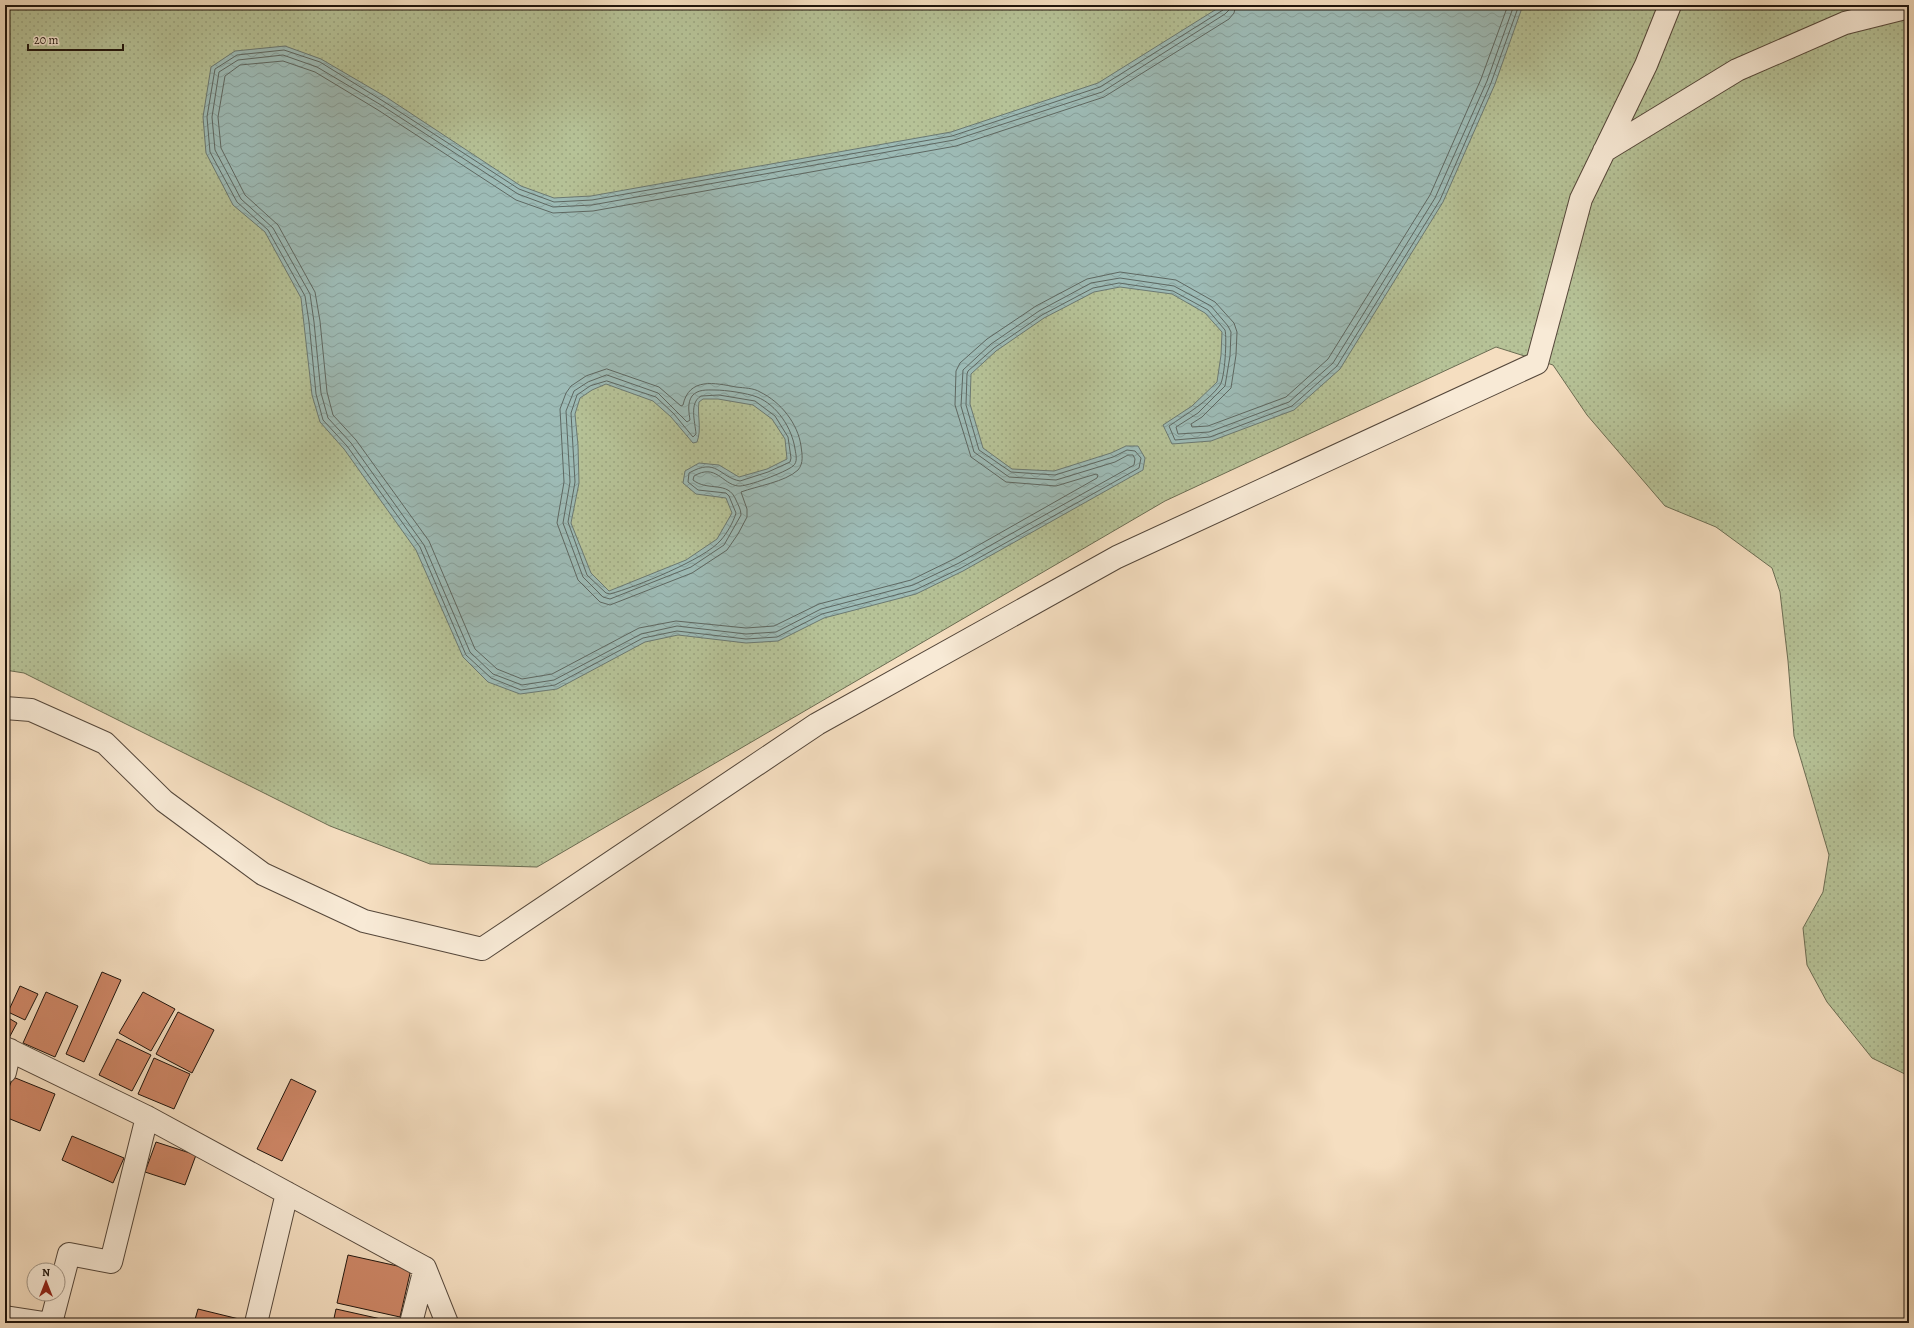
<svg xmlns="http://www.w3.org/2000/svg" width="1914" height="1328" font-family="Alegreya,serif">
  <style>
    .grass { fill: url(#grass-dots); stroke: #6b6c52 }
    .water { fill: url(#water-waves); stroke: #6b7972; fill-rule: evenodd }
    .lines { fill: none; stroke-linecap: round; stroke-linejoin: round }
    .shore { stroke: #5e6862; stroke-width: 1 }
    .building { fill: #cd8666; stroke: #20150d }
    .minor-casing { stroke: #55473a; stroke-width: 24 }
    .minor { stroke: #f8ead6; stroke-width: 22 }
  </style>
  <defs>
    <pattern id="grass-dots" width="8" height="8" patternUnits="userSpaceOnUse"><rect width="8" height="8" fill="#b6c297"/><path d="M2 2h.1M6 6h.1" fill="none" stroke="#9ca681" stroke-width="1.8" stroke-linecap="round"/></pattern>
    <pattern id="water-waves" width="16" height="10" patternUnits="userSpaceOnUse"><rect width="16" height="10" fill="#9dbbb6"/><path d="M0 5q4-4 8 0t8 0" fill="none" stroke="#87a09b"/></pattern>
  </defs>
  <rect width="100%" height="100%" fill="#f5dec0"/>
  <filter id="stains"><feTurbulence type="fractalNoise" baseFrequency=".005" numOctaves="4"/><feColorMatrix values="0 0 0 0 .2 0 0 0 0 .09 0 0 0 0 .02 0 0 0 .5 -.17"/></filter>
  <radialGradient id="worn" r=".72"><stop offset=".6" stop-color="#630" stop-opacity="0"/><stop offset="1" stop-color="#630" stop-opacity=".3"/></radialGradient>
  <path class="grass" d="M5,5H1909V1076L1872,1058L1827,1002L1807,965L1803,928L1823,892L1829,855L1794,736L1788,661L1780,592L1772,568L1716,527L1665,506L1587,415L1553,365L1496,347L1165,501L537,867L430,864L330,826L24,673L5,670Z"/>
  <path class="water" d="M1223,5H1523L1495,84L1443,202L1340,369L1294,410L1211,441L1172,444L1163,425L1192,406L1217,382L1221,355L1222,332L1205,313L1172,294L1120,287L1094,292L1044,318L996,351L971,374L970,404L983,448L1012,469L1054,471L1111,453L1126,446H1138L1145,458L1143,470L963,571L916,594L824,618L778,641L746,643L678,635L645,642L557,689L520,694L488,682L463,657L416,550L344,449L320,422L312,395L301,298L265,232L233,205L206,153L203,117L211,67L235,51L285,46L321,59L386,97L521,186L554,198L591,196L951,132L1098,83ZM606,384L653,401L671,417L693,443L697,442C702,429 697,415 699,402L703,399H718L753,405L772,419L785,439L787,459L767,469L739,477L719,465L699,463L685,471L683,483L696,494L726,498L732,513L717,539L686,560L609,591L591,573L571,523L579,483L578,445L575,414L580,398L592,390Z"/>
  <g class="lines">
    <path class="shore" d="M1225,5L1223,10L1100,87L952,136L592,200L554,202L519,189L383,101L320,62L284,50L237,55L215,69L207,117L210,152L237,202L268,230L305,296L309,322L316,394L323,420L347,446L420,547L466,655L491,678L521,690L555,685L643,638L677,631L746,639L777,637L822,614L915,590L961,568L1139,468L1141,458L1135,451L1127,450L1113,457L1055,475L1011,472L979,450L966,405L967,374L968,371L994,348L1042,315L1093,288L1119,283L1173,291L1208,310L1225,330C1227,338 1225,378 1220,385C1209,401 1185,415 1169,426L1175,440L1210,437L1292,406L1337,366L1440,200L1491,83L1519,5
      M1230,5L1229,10L1225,14L1102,92L954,140L592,205L553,207L518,194L381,105L317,67L283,55L238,60L219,72L212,117L215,150L241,199L273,228L310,294L314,322L321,393L328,418L351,443L424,545L470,652L493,674L522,685L554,680L641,634L677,626L746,634L776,632L821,609L913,585L959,563L1134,465L1135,459L1133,455H1128L1115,462L1056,480L1009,477L974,452L961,406L963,370L991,344L1039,311L1091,283L1120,278L1174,286L1211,306L1228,326L1231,332L1230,356L1225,386L1198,413L1176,427L1178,434L1209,432L1289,402L1333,363L1435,198L1487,81L1514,5
      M1236,5L1234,13L1229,19L1104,97L956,146L593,211L553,213L516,200L378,110L315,72L283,61L240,65L225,76L218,117L221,148L245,195L278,225L315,292L320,321L327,392L333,415L356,440L429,541L475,649L497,669L522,679L552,674L639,628L676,621L746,628L774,626L819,604L911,580L956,558L1097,478L1098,475L1096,474L1056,486L1006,482L971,457L955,405L956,371L960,363L987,339L1036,306L1087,279L1120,272L1176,280L1215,302L1234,323L1237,332L1236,355L1231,388L1202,417L1191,424L1192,427L1208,426L1286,397L1328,359L1430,195L1481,79L1508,5
      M607,369L659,387L681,406L683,405C689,377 715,383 736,387C744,388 754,388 760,392C781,402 798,424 801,446C802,454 804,463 798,470C785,482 757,486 741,492L747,509V517L738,534L727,550L692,573L610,605L600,602L578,580L557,523L564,482L560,409L566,393L571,386L586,376Z
      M607,375L658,393L687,422L690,420C689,413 687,403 692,396C698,389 707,390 715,390C725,390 747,393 757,397C777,405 792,428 795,449C796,455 798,462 793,466C786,472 747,487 738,486C722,484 716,463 694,476L693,480C708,492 728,480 736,500C738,505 741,509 741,515L724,545L691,567L610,599L603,597L583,577L563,523L570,482L566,411L574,391L588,382Z
      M607,381L656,397L674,414L693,437L696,434C695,421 689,403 701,396L719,395L755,401L775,416L788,437L791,458L790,462L768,472L740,481C719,477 717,457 689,473L688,482L698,490L726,493L729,496L736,513C733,523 727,533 721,540C704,560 635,587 610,594L606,593L587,575L568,522L575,482L571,413L577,395L590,386Z"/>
  </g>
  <path class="building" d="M102,972L121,980L84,1062L66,1054Z
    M20,986L38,994L25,1020L8,1012Z
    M46,992L78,1006L55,1057L23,1043Z
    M143,992L175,1009L151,1051L119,1033Z
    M178,1012L214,1030L192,1073L156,1054Z
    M5,1016L17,1023L9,1038L5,1036Z
    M117,1039L151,1055L132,1091L99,1075Z
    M154,1058L190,1074L174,1109L138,1094Z
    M13,1077L55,1094L40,1131L5,1117V1098Z
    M291,1079L316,1091L282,1161L257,1149Z
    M72,1136L124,1158L113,1183L62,1160Z
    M156,1142L196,1155L185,1185L145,1172Z
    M348,1255L411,1269L400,1317L337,1303Z
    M198,1309L239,1319L238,1323H194Z
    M336,1309L399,1323H333Z
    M64,1318L86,1323H63Z"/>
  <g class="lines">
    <g class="minor-casing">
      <path id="minor" d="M1604,151L1737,70L1845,23L1909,7
        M5,708L31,710L105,743L164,801L263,874L364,921L482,949L817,724L1117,557L1537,363L1581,199L1646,65L1670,5
        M5,1048L147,1117L425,1268L447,1323
        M5,1072L10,1050
        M5,1317L44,1323
        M51,1323L69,1254L111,1262L147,1117
        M256,1323L287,1193
        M411,1323L425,1268"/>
    </g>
    <use href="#minor" class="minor"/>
  </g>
  <rect width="1914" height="1328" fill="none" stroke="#f5dec0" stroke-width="20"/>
  <rect x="6" y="6" width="1902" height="1316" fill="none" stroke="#20150d" stroke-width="2"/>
  <rect x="10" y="10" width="1894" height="1308" fill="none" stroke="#20150d"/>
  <g transform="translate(46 1282)"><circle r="19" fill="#f8ead6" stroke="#a29586"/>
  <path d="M0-3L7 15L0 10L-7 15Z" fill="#8f2418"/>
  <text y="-6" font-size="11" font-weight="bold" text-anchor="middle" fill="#20150d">N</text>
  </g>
  <path d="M28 44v6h95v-6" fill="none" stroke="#20150d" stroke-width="2"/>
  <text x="34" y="44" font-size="12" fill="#20150d" stroke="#f8ead6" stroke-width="3" paint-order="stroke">20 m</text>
  <rect width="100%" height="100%" filter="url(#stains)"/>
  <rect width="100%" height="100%" fill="url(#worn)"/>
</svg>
